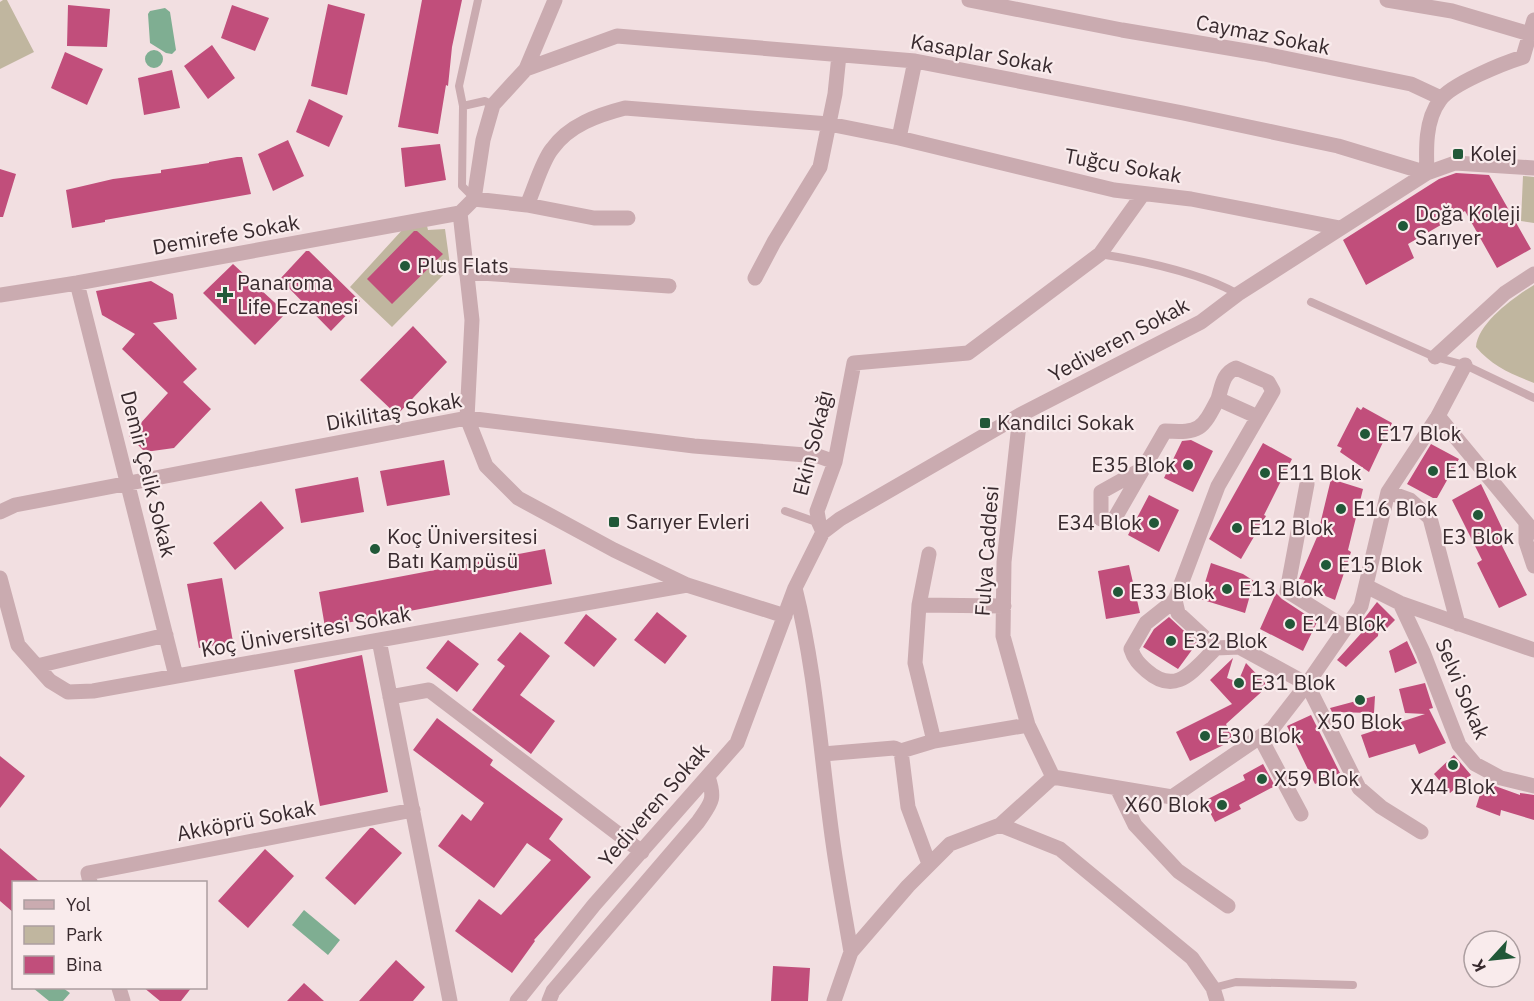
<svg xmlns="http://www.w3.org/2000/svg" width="1534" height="1001" font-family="'IBM Plex Sans',sans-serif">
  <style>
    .green { fill: #c0b69f }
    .water { fill: #7fae92 }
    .building { fill: #c14e7b }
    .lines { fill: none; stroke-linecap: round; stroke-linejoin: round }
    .lane { stroke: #caabb0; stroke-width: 8 }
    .street { stroke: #caabb0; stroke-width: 15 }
    .poi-dot { fill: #215838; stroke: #f9ebec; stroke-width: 2 }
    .labels { text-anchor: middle; stroke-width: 4.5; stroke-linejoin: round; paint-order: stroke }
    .street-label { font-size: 21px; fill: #382a2e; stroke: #f9ebec }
    .poi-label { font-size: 21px; fill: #382a2e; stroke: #f9ebec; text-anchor: start }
  </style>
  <rect width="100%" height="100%" fill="#f2dfe1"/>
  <path class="green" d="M3,0H7L34,52L0,69V2Z
    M1523,176L1534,177V223L1521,221Z
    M427,226L428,230L445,229L450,265L446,272L392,327L350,287L404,228Z
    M1534,285V383C1511,374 1492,366 1476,347C1478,323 1514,297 1534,285Z"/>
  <path class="water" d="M165,8L170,12L176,50L172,54L166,53L150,43L148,14L150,11Z
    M145 59a9 9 0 1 1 18 0a9 9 0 1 1-18 0Z
    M304,910L340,940L328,955L292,925Z
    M33,988H63L70,993L63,1001H49Z"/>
  <path class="building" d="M422,0H462L452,47L448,86L446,85L438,134L398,127Z
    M328,4L365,14L347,95L311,86Z
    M68,5L110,9L107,47L67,46Z
    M232,5L269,18L255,51L221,38Z
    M212,45L235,78L208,99L184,66Z
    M65,52L103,69L87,105L51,88Z
    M172,70L180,108L144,115L138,78Z
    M309,99L343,116L329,147L296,132Z
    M288,140L304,176L273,191L258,154Z
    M440,144L446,180L405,187L401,148Z
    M237,157H242L251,194L105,220V222L72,228L66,190L113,179L161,173V170L209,163V162Z
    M0,169L16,174L3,217H0Z
    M1456,173L1489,175L1531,249L1497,268L1465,211L1408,244L1414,258L1366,285L1343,240L1439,179Z
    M414,231H417L443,254L392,304L367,279Z
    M306,251H309L360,301L331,331L280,279Z
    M233,264L286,313L255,345L203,293Z
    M151,281L173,294L177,319L153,323L197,369L183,382L211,409L174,448L145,452L129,436L168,393L122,349L135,334L102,315L96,291Z
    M413,326L447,362L397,415L360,380Z
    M1357,407L1361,410L1363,407L1392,423L1369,472L1340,452L1342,448L1337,446Z
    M1191,440L1213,451L1193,492L1164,478L1182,441Z
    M1263,443L1292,459L1264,515L1266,516L1241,559L1209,539Z
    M1431,444L1459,459L1437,498H1433L1407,484Z
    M444,460L450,495L387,506L380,471Z
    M358,477L364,512L301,523L295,489Z
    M1331,479L1363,489L1348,550L1351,552L1335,600L1302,586L1305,580L1299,579L1317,537Z
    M1481,484L1503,530L1496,534L1527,595L1499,608L1477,563L1482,560L1452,500Z
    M1149,495L1179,510L1159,552L1128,535Z
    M261,501L284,528L235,570L213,543Z
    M545,549L552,584L325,627L319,592Z
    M1211,563L1243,574L1254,581L1245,613L1200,599Z
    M1129,565L1140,613L1106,619L1098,571Z
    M222,578L233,642L199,648L187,584Z
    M1276,593L1282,599L1317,622L1303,651L1260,629Z
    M1377,602L1395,620L1384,631L1380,614L1378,636L1346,667L1337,660L1365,629L1360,624Z
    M657,612L687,636L665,664L634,640Z
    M586,614L617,639L594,667L564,643Z
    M1169,617L1197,643L1178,669L1143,647L1154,629Z
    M520,632L550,656L520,695L555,721L531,754L472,710L505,666L497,660Z
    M448,640L479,664L457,692L426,668Z
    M1407,641L1417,663L1395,673L1389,651Z
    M362,655L388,792L320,806L294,670Z
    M1233,658L1227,678L1238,682L1246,663L1268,686L1226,724L1234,740L1190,761L1176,732L1232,704L1210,680Z
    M1425,683L1433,708L1429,709L1446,743L1419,754L1415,744L1369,758L1361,735L1425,714L1405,713L1399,689Z
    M1375,696L1374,713L1332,712L1330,708Z
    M1311,715L1340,773L1315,784L1287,726Z
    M437,718L493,760L490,765L563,819L549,839L591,877L534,940L535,941L512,973L455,931L479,899L501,915L551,860L527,843L494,888L438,846L462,814L471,821L484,803L413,750Z
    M1454,755L1471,775L1450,793L1434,774Z
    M0,756L25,776L0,808Z
    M1263,764L1275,786L1239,805L1241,809L1215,822L1204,801L1245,780L1243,775Z
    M1484,782L1520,795V793L1534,795V820L1501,810L1500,816L1476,807Z
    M370,828H373L402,853L355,905L325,878Z
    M0,848L40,882H14V913L0,901Z
    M265,849L294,876L248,928L218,901Z
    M396,960L425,987L413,1001H359Z
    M773,966L810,968L808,1001H771Z
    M304,983L324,1001H287Z
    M143,987H192L181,1001H160Z"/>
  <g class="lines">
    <path class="lane" d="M463,106L485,101L493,105
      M474,198L462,186L463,106L459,86L478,0
      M1100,254C1144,261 1199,272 1238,294
      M1311,302L1435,357L1465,365L1534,398
      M785,511L819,523
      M1213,988L1236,982L1353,985"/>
    <path class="street" d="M969,0L1122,30L1264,54L1411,84L1441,98
      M1387,0L1452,11L1530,34
      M526,69L617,36L915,61L1183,113L1338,146L1427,173
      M899,138L915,61
      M1427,173C1426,149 1425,120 1440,100C1451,84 1504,63 1523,57L1534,20
      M474,199L483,140L493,105L526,69L555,0
      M527,205C534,190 542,161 552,149C569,125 598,115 625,108L829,124L899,138L1114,190L1191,199L1340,228
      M628,218H594L527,205L474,199L460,213L472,320L467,418L486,466L518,498L614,550L687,585L785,616
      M466,272L669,286
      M755,278L774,242L820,167L835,94L839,55
      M77,283L176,676
      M0,295L77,283L460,213
      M1435,357L1505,293L1534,274
      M1218,399C1222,386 1223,373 1236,368L1268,382L1273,391L1218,486L1175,600L1178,613L1216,648L1239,647L1307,684L1359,788L1381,807L1421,832
      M1020,415L1004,562L1003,636L1028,725L1053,777L1172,797L1273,728L1307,684L1361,606L1388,492L1438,416L1465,365
      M1438,416L1534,532
      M1144,468L1101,492V519L1112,523L1165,431C1200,433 1202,430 1218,399L1258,417
      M1307,484L1287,591L1346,628
      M1388,492L1410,500L1430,518L1458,624
      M0,512L15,505L467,418L694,446L818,456L835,462
      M1526,524V542L1534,566
      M823,532L819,523L817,511L835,462L854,363L968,353L1100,254L1143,194
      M0,578L18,645L50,681L68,692L93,691L687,585
      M1366,586L1400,603L1534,650
      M795,588C816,672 821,758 833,843C838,879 845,916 851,952L908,886L950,844L1000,825L1053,777
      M1175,600L1146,623L1131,649C1134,659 1139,664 1147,671C1177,697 1194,669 1216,648
      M1400,603L1423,652L1459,745L1475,764L1501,778L1534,786
      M919,605L1004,606
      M379,640L450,1001
      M37,666L166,635
      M390,697L429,690L642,852
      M1260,737L1301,814
      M934,741L1028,725
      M901,751L934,741L915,663L919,605L929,554
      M823,754L894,748L901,751L908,807L929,864
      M1117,788L1135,825L1178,871L1228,906
      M1000,825L1060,849L1192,958L1213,988L1217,1001
      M90,882L88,873L413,810
      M119,988L123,1001
      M517,1001L594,905L737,743L795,588L823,532L840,519L1020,415L1201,322L1238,294L1427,173L1455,163L1534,168
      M549,1001L553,991L698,822C711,803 716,800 708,777
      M834,1001L851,952"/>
  </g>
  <g class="poi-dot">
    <rect x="1452" y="148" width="12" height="12" rx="3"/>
    <circle cx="1403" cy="226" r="6"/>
    <circle cx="405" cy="266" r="6"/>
    <path d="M222 286h6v6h6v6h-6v6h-6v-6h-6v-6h6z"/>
    <rect x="979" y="417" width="12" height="12" rx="3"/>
    <circle cx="1365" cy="434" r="6"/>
    <circle cx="1188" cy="465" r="6"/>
    <circle cx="1433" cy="471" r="6"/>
    <circle cx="1265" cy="473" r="6"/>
    <circle cx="1341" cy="509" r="6"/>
    <circle cx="1478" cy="515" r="6"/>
    <rect x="608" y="516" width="12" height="12" rx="3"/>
    <circle cx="1154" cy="523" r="6"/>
    <circle cx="1237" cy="528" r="6"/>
    <circle cx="375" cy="549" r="6"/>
    <circle cx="1326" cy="565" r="6"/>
    <circle cx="1227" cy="589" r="6"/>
    <circle cx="1118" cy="592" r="6"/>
    <circle cx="1290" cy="624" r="6"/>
    <circle cx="1171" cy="641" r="6"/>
    <circle cx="1239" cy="683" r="6"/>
    <circle cx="1360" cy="700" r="6"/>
    <circle cx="1205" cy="736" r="6"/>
    <circle cx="1453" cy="765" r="6"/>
    <circle cx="1262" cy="779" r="6"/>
    <circle cx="1222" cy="805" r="6"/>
  </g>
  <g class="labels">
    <g class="street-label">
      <text transform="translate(1263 35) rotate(11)" y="7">Caymaz Sokak</text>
      <text transform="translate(982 54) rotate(10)" y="7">Kasaplar Sokak</text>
      <text transform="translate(1123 166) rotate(10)" y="7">Tuğcu Sokak</text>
      <text transform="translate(226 235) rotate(-10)" y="7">Demirefe Sokak</text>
      <text transform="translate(1119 340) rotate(-28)" y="7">Yediveren Sokak</text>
      <text transform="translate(394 412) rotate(-10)" y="7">Dikilitaş Sokak</text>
      <text transform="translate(813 443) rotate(-76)" y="7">Ekin Sokağı</text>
      <text transform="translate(148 474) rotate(76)" y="7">Demir Çelik Sokak</text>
      <text transform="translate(987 551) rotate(-86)" y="7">Fulya Caddesi</text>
      <text transform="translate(306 632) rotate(-10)" y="7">Koç Üniversitesi Sokak</text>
      <text transform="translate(1462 689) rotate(67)" y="7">Selvi Sokak</text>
      <text transform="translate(654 805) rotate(-49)" y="7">Yediveren Sokak</text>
      <text transform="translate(246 821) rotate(-11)" y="7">Akköprü Sokak</text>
    </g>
    <g class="poi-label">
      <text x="1470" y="161">Kolej</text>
      <text x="1415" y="221">Doğa Koleji<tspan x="1415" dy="24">Sarıyer</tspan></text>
      <text x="417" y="273">Plus Flats</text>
      <text x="237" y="290">Panaroma<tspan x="237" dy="24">Life Eczanesi</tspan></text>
      <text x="997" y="430">Kandilci Sokak</text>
      <text x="1377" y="441">E17 Blok</text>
      <text x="1176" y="472" text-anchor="end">E35 Blok</text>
      <text x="1445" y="478">E1 Blok</text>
      <text x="1277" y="480">E11 Blok</text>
      <text x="1353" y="516">E16 Blok</text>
      <text x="626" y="529">Sarıyer Evleri</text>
      <text x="1142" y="530" text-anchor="end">E34 Blok</text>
      <text x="1249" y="535">E12 Blok</text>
      <text x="387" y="544">Koç Üniversitesi<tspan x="387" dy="24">Batı Kampüsü</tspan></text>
      <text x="1478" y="544" text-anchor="middle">E3 Blok</text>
      <text x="1338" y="572">E15 Blok</text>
      <text x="1239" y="596">E13 Blok</text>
      <text x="1130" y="599">E33 Blok</text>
      <text x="1302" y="631">E14 Blok</text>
      <text x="1183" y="648">E32 Blok</text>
      <text x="1251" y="690">E31 Blok</text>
      <text x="1360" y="729" text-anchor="middle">X50 Blok</text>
      <text x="1217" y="743">E30 Blok</text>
      <text x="1274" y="786">X59 Blok</text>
      <text x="1453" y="794" text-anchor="middle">X44 Blok</text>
      <text x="1210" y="812" text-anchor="end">X60 Blok</text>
    </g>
  </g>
  <rect x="12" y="881" width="195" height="108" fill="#f9ebec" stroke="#ac9ea0" stroke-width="1.5"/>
  <rect x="24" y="900" width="30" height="9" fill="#caabb0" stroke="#ac9ea0" stroke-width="1.5"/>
  <text x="66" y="911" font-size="18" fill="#382a2e">Yol</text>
  <rect x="24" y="926" width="30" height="18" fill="#c0b69f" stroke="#ac9ea0" stroke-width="1.5"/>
  <text x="66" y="941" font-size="18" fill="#382a2e">Park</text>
  <rect x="24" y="956" width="30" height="18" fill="#c14e7b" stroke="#ac9ea0" stroke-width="1.5"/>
  <text x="66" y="971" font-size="18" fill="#382a2e">Bina</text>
  <g transform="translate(1492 959) rotate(243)"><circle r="28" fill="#f9ebec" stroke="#ac9ea0" stroke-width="1.5"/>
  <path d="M0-4.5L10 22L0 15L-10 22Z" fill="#215838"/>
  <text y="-9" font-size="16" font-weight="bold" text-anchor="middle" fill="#382a2e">K</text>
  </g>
</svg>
